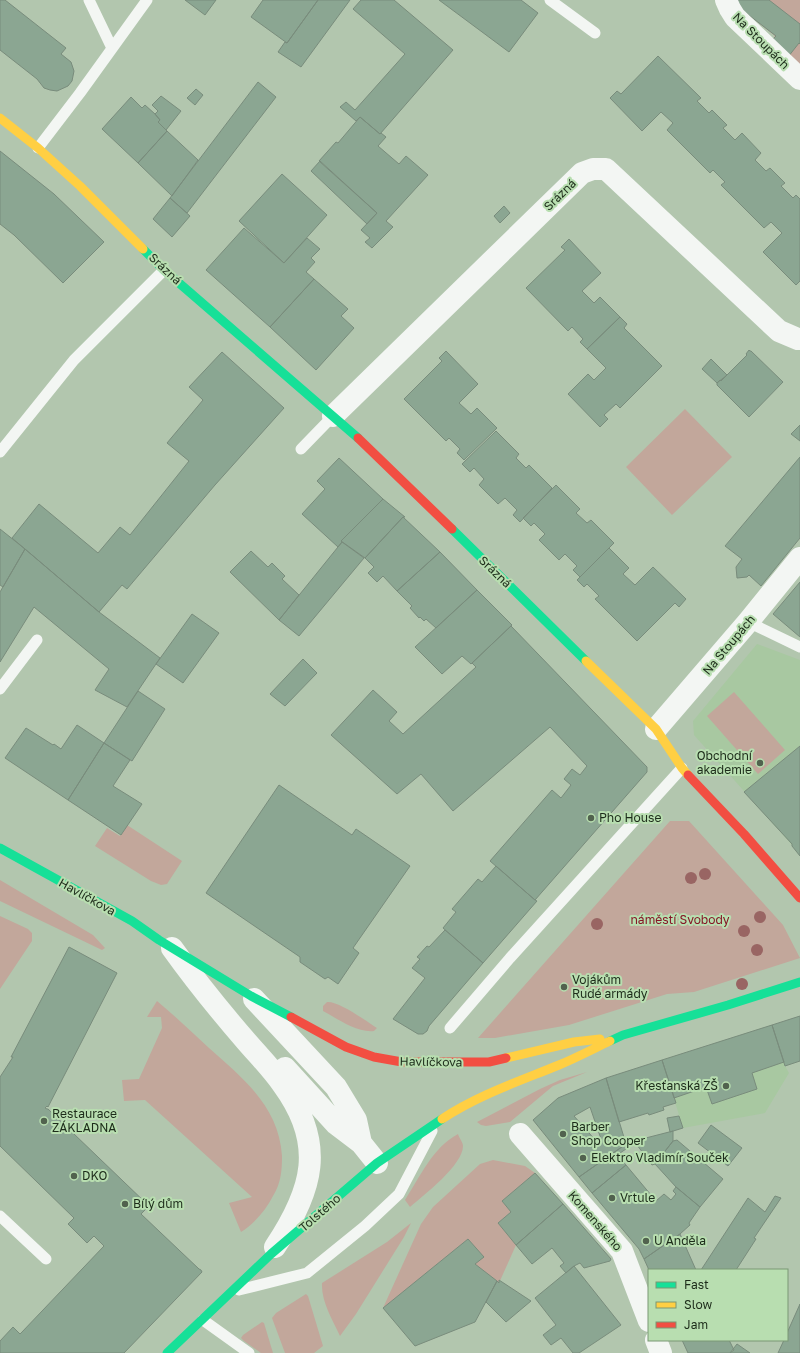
<svg xmlns="http://www.w3.org/2000/svg" width="800" height="1353" font-family="'Golos Text',sans-serif">
  <style>
    .built { fill: #a8c8a1 }
    .green { fill: #c2a79b }
    .building { fill: #8ba692; stroke: #798c7c; fill-rule: evenodd }
    .lines { fill: none; stroke-linecap: round; stroke-linejoin: round }
    .lane { stroke: #f3f6f3; stroke-width: 11 }
    .street { stroke: #f3f6f3; stroke-width: 22 }
    .fast { stroke: #16e098; stroke-width: 9 }
    .slow { stroke: #ffcf43; stroke-width: 9 }
    .jam { stroke: #f24e42; stroke-width: 9 }
    .tree { fill: #996563 }
    .poi-dot { fill: #51624e; stroke: #b8deb0; stroke-width: 1.5 }
    .labels { text-anchor: middle; stroke-width: 4; stroke-linejoin: round; paint-order: stroke }
    .street-label { font-size: 12px; fill: #1d2c1a; stroke: #b8deb0 }
    .poi-label { font-size: 12px; fill: #1d2c1a; stroke: #b8deb0; text-anchor: start }
    .park-label { font-size: 12px; fill: #851525; stroke: #b8deb0 }
  </style>
  <rect width="100%" height="100%" fill="#b2c6ae"/>
  <path class="built" d="M757,644L800,660V854L694,735L693,721Z
    M772,1025L785,1066L789,1073L765,1113L683,1128L662,1060Z"/>
  <path class="green" d="M736,0H800V67L771,41L775,36L739,7Z
    M685,409L732,457L672,515L626,467Z
    M734,692L785,750L758,774L707,716Z
    M670,821H689L783,925L800,958L694,992L667,994L569,1025L495,1038H478Z
    M127,825L182,861L167,884L161,885L151,881L95,846L107,828L120,836Z
    M0,880L93,935L105,948L102,950L0,901Z
    M0,916L28,929L32,933V941L0,989Z
    M157,1001C175,1016 192,1032 209,1048C243,1078 279,1107 282,1156C282,1171 281,1183 273,1196C266,1210 254,1224 241,1232L229,1203L252,1197L145,1100L124,1101L122,1080L139,1079L162,1028L161,1017H147Z
    M327,1002C339,1001 366,1021 377,1028L374,1031C357,1033 338,1019 323,1011V1006Z
    M587,1072L553,1086L510,1122L486,1126L481,1125L477,1122L540,1089L560,1080Z
    M458,1134C459,1138 463,1142 463,1146C463,1165 424,1195 410,1207L405,1200C420,1177 433,1147 458,1134Z
    M493,1160L525,1166L535,1173L502,1201L511,1212L498,1223L516,1245L499,1283L475,1264L483,1256L468,1239L383,1308L421,1224L433,1207L480,1164Z
    M411,1223L404,1237L356,1314L340,1336C332,1319 321,1301 322,1283L387,1242Z
    M306,1294L308,1296L323,1346L314,1353H285L272,1318L276,1313Z
    M262,1322L264,1323L273,1353H261L244,1341L241,1338L243,1335Z"/>
  <path class="building" d="M0,0H5L66,48L61,54L71,62L74,71L72,81L68,86L57,91L50,90L44,88L37,79L0,50Z
    M185,0H216L205,15Z
    M263,0H318L287,43L251,17Z
    M318,0H350L301,67L278,52L285,42L287,43Z
    M361,0H394L453,50L380,134L360,117L356,121L340,107L346,102L355,110L405,54L353,9Z
    M439,0H521L538,13L509,52Z
    M736,0H769L800,24V44L799,43L788,57L771,41L776,36L737,6L739,3Z
    M658,56L701,98L697,101L709,113L712,110L727,125L723,128L735,140L742,133L761,153L755,160L766,171L770,168L785,183L781,186L793,198L796,195L800,199V281L796,285L763,252L782,233L771,222L764,228L721,185L725,182L713,170L710,173L667,130L673,123L661,112L642,131L610,98L617,91L621,94Z
    M258,82L276,97L187,213L170,198Z
    M196,89L203,95L195,105L187,98Z
    M161,96L181,111L166,130L158,122L160,120L155,114L158,111L152,105Z
    M131,97L142,108L145,105L155,114L160,120L158,122L167,131L138,163L102,129Z
    M360,117L380,134L381,133L386,137L378,146L399,164L406,156L428,175L386,221L393,227L372,248L365,242L370,238L361,230L377,213L319,161L336,142L338,143Z
    M167,131L198,160L172,196L138,163Z
    M0,151L54,194L104,242L63,283L14,235L0,224Z
    M320,161L377,213L367,224L311,171Z
    M282,174L327,215L284,263L239,221Z
    M170,198L190,216L172,237L153,219Z
    M504,206L510,213L500,223L494,216Z
    M244,228L284,263L307,238L320,249L311,258L315,262L306,272L314,279L270,327L206,270Z
    M569,239L601,273L582,291L594,303L600,297L620,317L587,349L580,342L583,339L572,327L568,331L526,288L565,250L561,247Z
    M314,279L348,309L341,316L354,328L316,370L270,327Z
    M620,317L627,324L624,328L662,366L620,408L616,404L604,415L608,419L600,427L568,394L588,374L594,380L606,368L587,349Z
    M749,350L750,351H751L783,382L749,417L717,385V383L720,380L721,381L747,355L746,354Z
    M446,351L478,384L459,403L471,414L477,408L497,428L464,460L457,453L460,449L449,438L446,441L404,399L442,361L439,358Z
    M222,352L284,408L215,485L127,589L122,585L99,612L12,538L39,504L98,553L120,527L130,535L189,461L167,443L203,400L189,387Z
    M711,359L727,375L717,383L702,369Z
    M800,425V441L791,434Z
    M496,431L519,454L516,458L526,468L529,465L552,488L520,522L513,515L517,510L505,498L498,504L479,485L484,479L474,468L470,472L462,464Z
    M800,457V538L761,586L749,575L747,577L737,578L736,567L742,559L725,546Z
    M339,458L383,499L341,541L342,542L338,547L302,514L325,489L317,481Z
    M556,485L580,509L576,513L587,523L591,520L614,543L580,577L573,570L577,566L565,554L559,560L539,540L545,534L534,523L531,526L523,518Z
    M383,499L405,517H403L365,558L341,541Z
    M403,517L440,552L397,591L383,576L377,582L368,573L374,567L365,558Z
    M0,529L25,549L3,587L0,585Z
    M342,542L364,558L299,636L279,620Z
    M609,548L629,568L623,574L635,585L653,567L686,599L679,607L675,603L637,641L595,599L599,596L587,584L584,587L577,580Z
    M25,549L99,612L160,658L127,707L95,690L109,669L34,607L0,662V592Z
    M251,551L268,567L272,563L285,576L282,579L299,595L279,620L230,572Z
    M440,552L477,590L436,628L426,619L424,621L420,617L419,618L410,608L412,606L397,591Z
    M800,582V637L773,614Z
    M477,590L512,625L471,664L462,656L442,674L415,647Z
    M192,614L219,633L183,683L156,664Z
    M511,626L647,767V772L535,900L490,861L552,790L561,798L571,785L564,779L572,769L580,775L587,766L550,727L453,811L421,774L397,794L331,735L373,690L397,712L389,721L403,734L476,667L472,663Z
    M303,659L317,673L285,706L270,694Z
    M138,691L165,709L132,761L104,743Z
    M77,725L104,743L68,800L5,758L26,728L53,745L54,744L61,749Z
    M104,743L130,760L113,786L142,804L121,835L68,800Z
    M800,746V856L792,846V844L744,792Z
    M279,785L352,835L356,829L410,866L353,948L359,953L338,984L328,977L325,979L300,962V957L206,893Z
    M496,866L535,900L537,901L483,963L443,928L456,912L452,909L478,879L482,882Z
    M445,930L483,963L429,1026L427,1031L423,1034H418L393,1019L425,978L412,968L420,959L417,957L427,946L429,947Z
    M69,947L117,973L48,1107L47,1106L45,1108L47,1109H48L149,1206L141,1214L199,1269L201,1270L202,1272L124,1353H0V1341L13,1327L20,1334L22,1332L104,1246L94,1236L87,1243L68,1224L74,1218L0,1146V1077L13,1057H11Z
    M800,1016V1061L785,1066L772,1025Z
    M772,1025L784,1062L752,1073L757,1089L712,1104L706,1087L674,1098L662,1060Z
    M662,1060L676,1103L663,1107L664,1110L649,1115L648,1113L619,1122L606,1078Z
    M606,1078L626,1144L579,1177L533,1120L558,1098ZM590,1107L601,1139L597,1142L574,1116Z
    M679,1116L683,1128L670,1132L667,1118Z
    M711,1125L742,1148L728,1166L698,1143Z
    M673,1131V1141L655,1164L652,1165L634,1141Z
    M677,1140L723,1179L700,1207L676,1187L655,1164L673,1141Z
    M626,1144L629,1147L617,1155L626,1165L592,1193L579,1177Z
    M626,1165L656,1201L664,1194L671,1200L676,1194L673,1191L676,1187L700,1207L689,1223L690,1225L680,1234L644,1259L639,1249L592,1193Z
    M535,1173L563,1204L516,1245L498,1223L511,1212L502,1201Z
    M775,1196L781,1198L754,1238L756,1239L736,1270H701L748,1198L765,1212Z
    M563,1204L611,1259L610,1261L584,1268L580,1263L574,1266L566,1273L560,1266L564,1263L552,1248L532,1264L516,1245Z
    M680,1234L696,1270H649L644,1259Z
    M468,1239L484,1257L475,1264L497,1281L475,1322L415,1346L383,1308Z
    M574,1266L621,1325L579,1353H573L561,1338L551,1345L543,1335L556,1325L535,1298Z
    M499,1280L531,1301L506,1322L486,1302L497,1281L499,1283Z
    M800,1304V1353H778L784,1340H787V1333Z
    M682,1340H729L734,1350L730,1353H688Z
    M737,1344L750,1353H730Z"/>
  <g class="lines">
    <path class="lane" d="M89,0L112,48
      M550,0L595,33
      M38,148L80,93L147,0
      M301,449L333,416
      M0,452L74,360L164,270
      M748,622L800,647
      M0,689L37,640
      M450,1028L510,958L682,768
      M0,1216L46,1259
      M239,1290L307,1273L365,1226L399,1194L432,1131
      M203,1320L249,1353"/>
    <path class="street" d="M726,0L730,9L735,17L800,79
      M333,416L582,173L593,169H606L779,331L798,339H800
      M656,729L748,622L800,558
      M172,948C195,980 220,1011 246,1041C258,1055 272,1069 283,1085C326,1144 313,1190 275,1247
      M254,999L336,1087L356,1120L361,1143
      M285,1068L336,1124L361,1143L377,1163
      M520,1134L622,1251L649,1321
      M656,1340L661,1353"/>
    <path class="fast" d="M143,249L164,270L358,438
      M452,529L586,661
      M0,848L132,921L159,940L251,996L291,1017
      M610,1041L623,1035L728,1005L800,982
      M167,1353L271,1254L377,1163L442,1119"/>
    <path class="slow" d="M0,118L38,148L80,186L143,249
      M586,661L656,729L682,768L688,775
      M506,1058L574,1042L600,1039
      M442,1119C478,1095 520,1081 559,1065C576,1058 593,1049 610,1041"/>
    <path class="jam" d="M358,438L452,529
      M688,775L744,834L800,898
      M291,1017L346,1047L374,1057L402,1062H489L506,1058"/>
  </g>
  <g class="tree">
    <circle cx="705" cy="874" r="6"/>
    <circle cx="691" cy="878" r="6"/>
    <circle cx="760" cy="917" r="6"/>
    <circle cx="597" cy="924" r="6"/>
    <circle cx="744" cy="931" r="6"/>
    <circle cx="757" cy="950" r="6"/>
    <circle cx="742" cy="984" r="6"/>
  </g>
  <g class="poi-dot">
    <circle cx="760" cy="763" r="4"/>
    <circle cx="591" cy="818" r="4"/>
    <circle cx="564" cy="987" r="4"/>
    <circle cx="726" cy="1086" r="4"/>
    <circle cx="44" cy="1121" r="4"/>
    <circle cx="563" cy="1134" r="4"/>
    <circle cx="583" cy="1158" r="4"/>
    <circle cx="74" cy="1176" r="4"/>
    <circle cx="612" cy="1198" r="4"/>
    <circle cx="125" cy="1204" r="4"/>
    <circle cx="646" cy="1241" r="4"/>
  </g>
  <g class="labels">
    <g class="street-label">
      <text transform="translate(761 41) rotate(45)" y="4">Na Stoupách</text>
      <text transform="translate(560 195) rotate(-44)" y="4">Srázná</text>
      <text transform="translate(165 269) rotate(43)" y="4">Srázná</text>
      <text transform="translate(495 572) rotate(44)" y="4">Srázná</text>
      <text transform="translate(729 645) rotate(-50)" y="4">Na Stoupách</text>
      <text transform="translate(87 897) rotate(29)" y="4">Havlíčkova</text>
      <text transform="translate(431 1062) rotate(1)" y="4">Havlíčkova</text>
      <text transform="translate(320 1213) rotate(-41)" y="4">Tolstého</text>
      <text transform="translate(595 1221) rotate(49)" y="4">Komenského</text>
    </g>
    <g class="poi-label">
      <text x="752" y="760" text-anchor="end">Obchodní<tspan x="752" dy="14">akademie</tspan></text>
      <text x="599" y="822">Pho House</text>
      <text x="572" y="984">Vojákům<tspan x="572" dy="14">Rudé armády</tspan></text>
      <text x="718" y="1090" text-anchor="end">Křesťanská ZŠ</text>
      <text x="52" y="1118">Restaurace<tspan x="52" dy="14">ZÁKLADNA</tspan></text>
      <text x="571" y="1131">Barber<tspan x="571" dy="14">Shop Cooper</tspan></text>
      <text x="591" y="1162">Elektro Vladimír Souček</text>
      <text x="82" y="1180">DKO</text>
      <text x="620" y="1202">Vrtule</text>
      <text x="133" y="1208">Bílý dům</text>
      <text x="654" y="1245">U Anděla</text>
    </g>
    <g class="park-label">
      <text x="680" y="924">náměstí Svobody</text>
    </g>
  </g>
  <rect x="648" y="1269" width="140" height="72" fill="#b8deb0" stroke="#7a9774"/>
  <rect x="656" y="1282" width="20" height="6" fill="#16e098" stroke="#7a9774"/>
  <text x="684" y="1289" font-size="12" fill="#1d2c1a">Fast</text>
  <rect x="656" y="1302" width="20" height="6" fill="#ffcf43" stroke="#7a9774"/>
  <text x="684" y="1309" font-size="12" fill="#1d2c1a">Slow</text>
  <rect x="656" y="1322" width="20" height="6" fill="#f24e42" stroke="#7a9774"/>
  <text x="684" y="1329" font-size="12" fill="#1d2c1a">Jam</text>
</svg>
